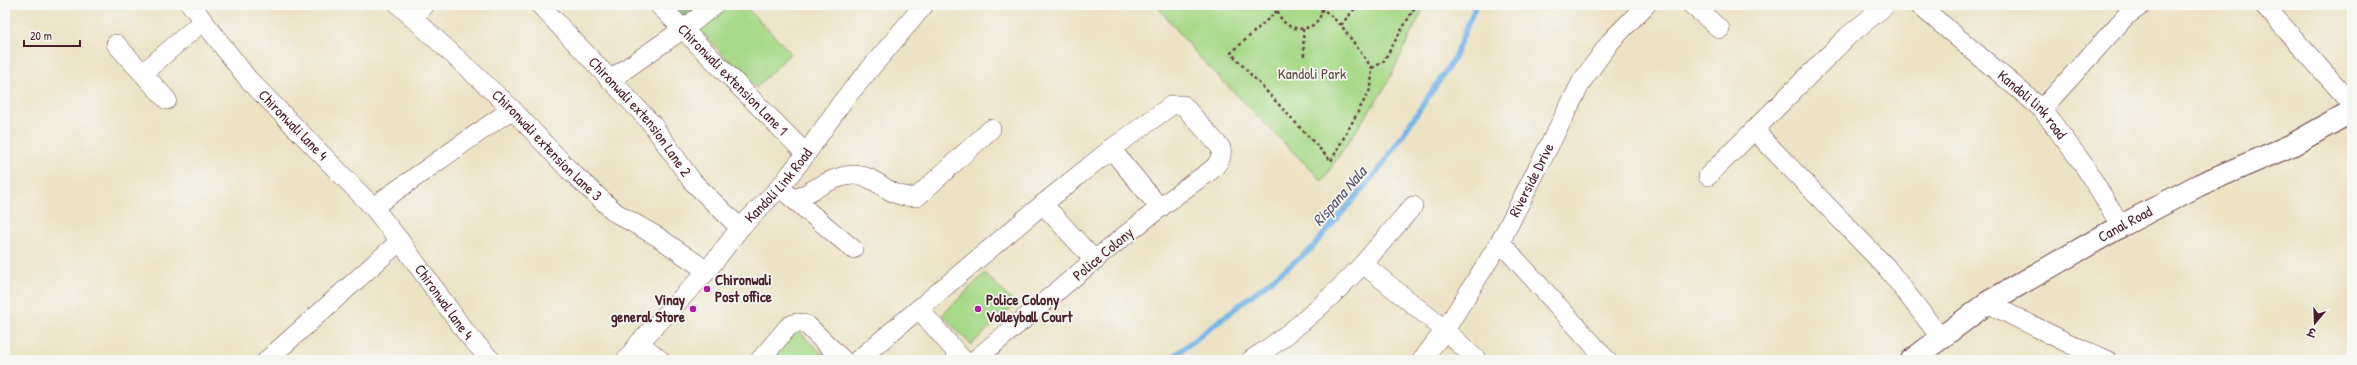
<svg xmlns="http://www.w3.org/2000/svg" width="2357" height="365" font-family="'Patrick Hand','Playpen Sans Deva',sans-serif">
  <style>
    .green { fill: #a7d988; stroke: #787c5a }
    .forest { fill: #85b974; stroke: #686c50 }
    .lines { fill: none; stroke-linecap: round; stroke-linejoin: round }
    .stream { stroke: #74b6e9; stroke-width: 5.5 }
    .minor-casing { stroke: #623c42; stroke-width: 20 }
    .tertiary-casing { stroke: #623c42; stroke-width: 24 }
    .path { stroke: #623c42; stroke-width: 2.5; stroke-dasharray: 3 3; stroke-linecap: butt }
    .minor { stroke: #fff; stroke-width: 19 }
    .tertiary { stroke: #fff; stroke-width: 22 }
    .poi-dot { fill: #b5179e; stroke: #f6f6f2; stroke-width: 1.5 }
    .labels { text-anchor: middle; stroke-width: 3.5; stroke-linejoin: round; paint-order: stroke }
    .park-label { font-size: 15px; fill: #614e42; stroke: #f6f6f2 }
    .street-label { font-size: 15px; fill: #4a1f2b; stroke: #f6f6f2 }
    .poi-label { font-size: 15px; font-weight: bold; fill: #4a1f2b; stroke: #f6f6f2; text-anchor: start }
    .water-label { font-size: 16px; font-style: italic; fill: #59546e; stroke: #f6f6f2 }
  </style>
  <rect width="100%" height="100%" fill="#f6f6f2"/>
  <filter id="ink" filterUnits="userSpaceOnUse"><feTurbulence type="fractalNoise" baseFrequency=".025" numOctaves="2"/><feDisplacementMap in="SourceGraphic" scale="8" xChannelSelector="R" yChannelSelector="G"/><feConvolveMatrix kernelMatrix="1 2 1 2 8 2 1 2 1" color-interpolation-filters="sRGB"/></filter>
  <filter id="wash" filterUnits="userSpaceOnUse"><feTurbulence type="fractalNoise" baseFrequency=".012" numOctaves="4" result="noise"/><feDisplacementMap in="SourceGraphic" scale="16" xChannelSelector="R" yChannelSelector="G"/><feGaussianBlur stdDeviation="0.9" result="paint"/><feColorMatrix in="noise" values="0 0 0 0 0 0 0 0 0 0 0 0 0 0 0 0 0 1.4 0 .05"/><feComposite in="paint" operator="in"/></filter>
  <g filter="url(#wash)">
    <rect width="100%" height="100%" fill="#ece3c4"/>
    <path class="green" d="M725,5H744L791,53L756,88L699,30Z
      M1160,5H1425L1386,86L1322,181L1200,58L1157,6Z
      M985,273L1015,304L971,345L942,315Z
      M795,328L829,360H769Z"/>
    <path class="forest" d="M672,5H697L684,18Z"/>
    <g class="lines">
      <path class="stream" d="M1169,360L1311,249L1381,167L1453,60L1476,5"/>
    </g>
  </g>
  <g filter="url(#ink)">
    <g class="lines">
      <g class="minor-casing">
        <g id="minor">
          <path id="s1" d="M191,5L248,79L373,207L400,241L467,334L491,360"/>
          <path id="s2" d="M399,5L512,109L569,170L616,213L658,237L707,271"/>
          <path id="s3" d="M540,5L652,124L692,181L740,228"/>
          <path id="s4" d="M659,5L806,154"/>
          <path d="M1692,5L1720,29"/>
          <path id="s5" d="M1919,5L2042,109L2083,164L2121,226"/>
          <path d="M2264,5L2352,104"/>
          <path d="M412,18L425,5"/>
          <path d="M116,44L167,100"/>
          <path d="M143,73L203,21"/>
          <path d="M610,80L693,22L714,5"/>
          <path d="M2042,109L2126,16L2142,5"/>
          <path d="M1755,131L1887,268L1941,338"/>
          <path d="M1111,149L1160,208"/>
          <path d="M1708,176L1849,35L1886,5"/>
          <path d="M785,192L853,249"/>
          <path d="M795,200C814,190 843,168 866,177C887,186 890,197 917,197L991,129"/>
          <path d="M1043,204L1095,261"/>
          <path d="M1413,206L1363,264L1445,330L1477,360"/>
          <path d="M373,207L512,109"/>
          <path d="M1500,242L1606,359"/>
          <path d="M1987,303L2074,346L2107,360"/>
          <path d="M919,309L963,360"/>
          <path d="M639,343L660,360"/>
          <path d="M267,360L400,241"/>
          <path id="s6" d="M626,360L639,343L707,271L740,228L780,187L806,154L842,102L924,5"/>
          <path d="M760,360L788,327C795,322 799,322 807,325L843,360"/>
          <path d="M858,360L1043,204L1111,149L1172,105H1183L1221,148C1225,166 1202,176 1190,185C1116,240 1046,301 975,360"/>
          <path d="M1251,360C1293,333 1329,300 1363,264"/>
          <path id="s7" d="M1422,360L1445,330L1500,242L1582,81L1611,41L1646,5"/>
        </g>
      </g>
      <g class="tertiary-casing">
        <g id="tertiary">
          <path id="s8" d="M1912,360L1987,303L2121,226L2199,185L2292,145L2352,111"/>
        </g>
      </g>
      <path class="path" d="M1277,5C1279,38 1324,35 1322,5
        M1277,11L1231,53L1331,161L1371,88L1372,68L1341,25L1322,8
        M1341,25L1358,5
        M1303,29L1304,57
        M1372,68L1383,62L1416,5"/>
      <use href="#minor" class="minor"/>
      <use href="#tertiary" class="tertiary"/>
    </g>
  </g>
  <g class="poi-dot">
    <circle cx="707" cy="289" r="4"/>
    <circle cx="693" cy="309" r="4"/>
    <circle cx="978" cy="309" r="4"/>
  </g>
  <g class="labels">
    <g class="park-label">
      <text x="1312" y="79">Kandoli Park</text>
    </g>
    <g class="street-label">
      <text dy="5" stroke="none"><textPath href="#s4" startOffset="105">Chironwali extension Lane 1</textPath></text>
      <text dy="5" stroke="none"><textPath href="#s5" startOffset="151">Kandoli link road</textPath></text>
      <text dy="5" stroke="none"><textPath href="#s3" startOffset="150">Chironwali extension Lane 2</textPath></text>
      <text dy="5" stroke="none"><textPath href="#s1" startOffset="158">Chironwali lane 4</textPath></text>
      <text dy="5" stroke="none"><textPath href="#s2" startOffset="204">Chironwali extension lane 3</textPath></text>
      <text dy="5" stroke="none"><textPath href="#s7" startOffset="211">Riverside Drive</textPath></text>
      <text dy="5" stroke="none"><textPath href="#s6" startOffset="232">Kandoli Link Road</textPath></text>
      <text dy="5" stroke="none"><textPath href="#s8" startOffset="253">Canal Road</textPath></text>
      <text transform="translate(1103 254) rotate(-40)" y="5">Police Colony</text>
      <text dy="5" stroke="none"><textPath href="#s1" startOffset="391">Chironwal lane 4</textPath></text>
    </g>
    <g class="poi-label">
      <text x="715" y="285">Chironwali<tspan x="715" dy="17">Post office</tspan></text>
      <text x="685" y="305" text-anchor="end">Vinay<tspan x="685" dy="17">general Store</tspan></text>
      <text x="986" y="305">Police Colony<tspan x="986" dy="17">Volleyball Court</tspan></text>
    </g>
    <g class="water-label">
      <text transform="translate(1339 196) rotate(-49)" y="6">Rispana Nala</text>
    </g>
  </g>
  <rect width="2357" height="365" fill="none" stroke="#f6f6f2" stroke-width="20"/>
  <g transform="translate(2315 323) rotate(199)" stroke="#f6f6f2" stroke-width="3" paint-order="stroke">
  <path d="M0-3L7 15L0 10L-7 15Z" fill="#4a1f2b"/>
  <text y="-6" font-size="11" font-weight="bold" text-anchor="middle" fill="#4a1f2b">उ</text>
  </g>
  <path d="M24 40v6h56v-6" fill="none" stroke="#4a1f2b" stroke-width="2"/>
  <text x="30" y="40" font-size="12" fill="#4a1f2b" stroke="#f6f6f2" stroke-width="3" paint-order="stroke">20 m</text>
</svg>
